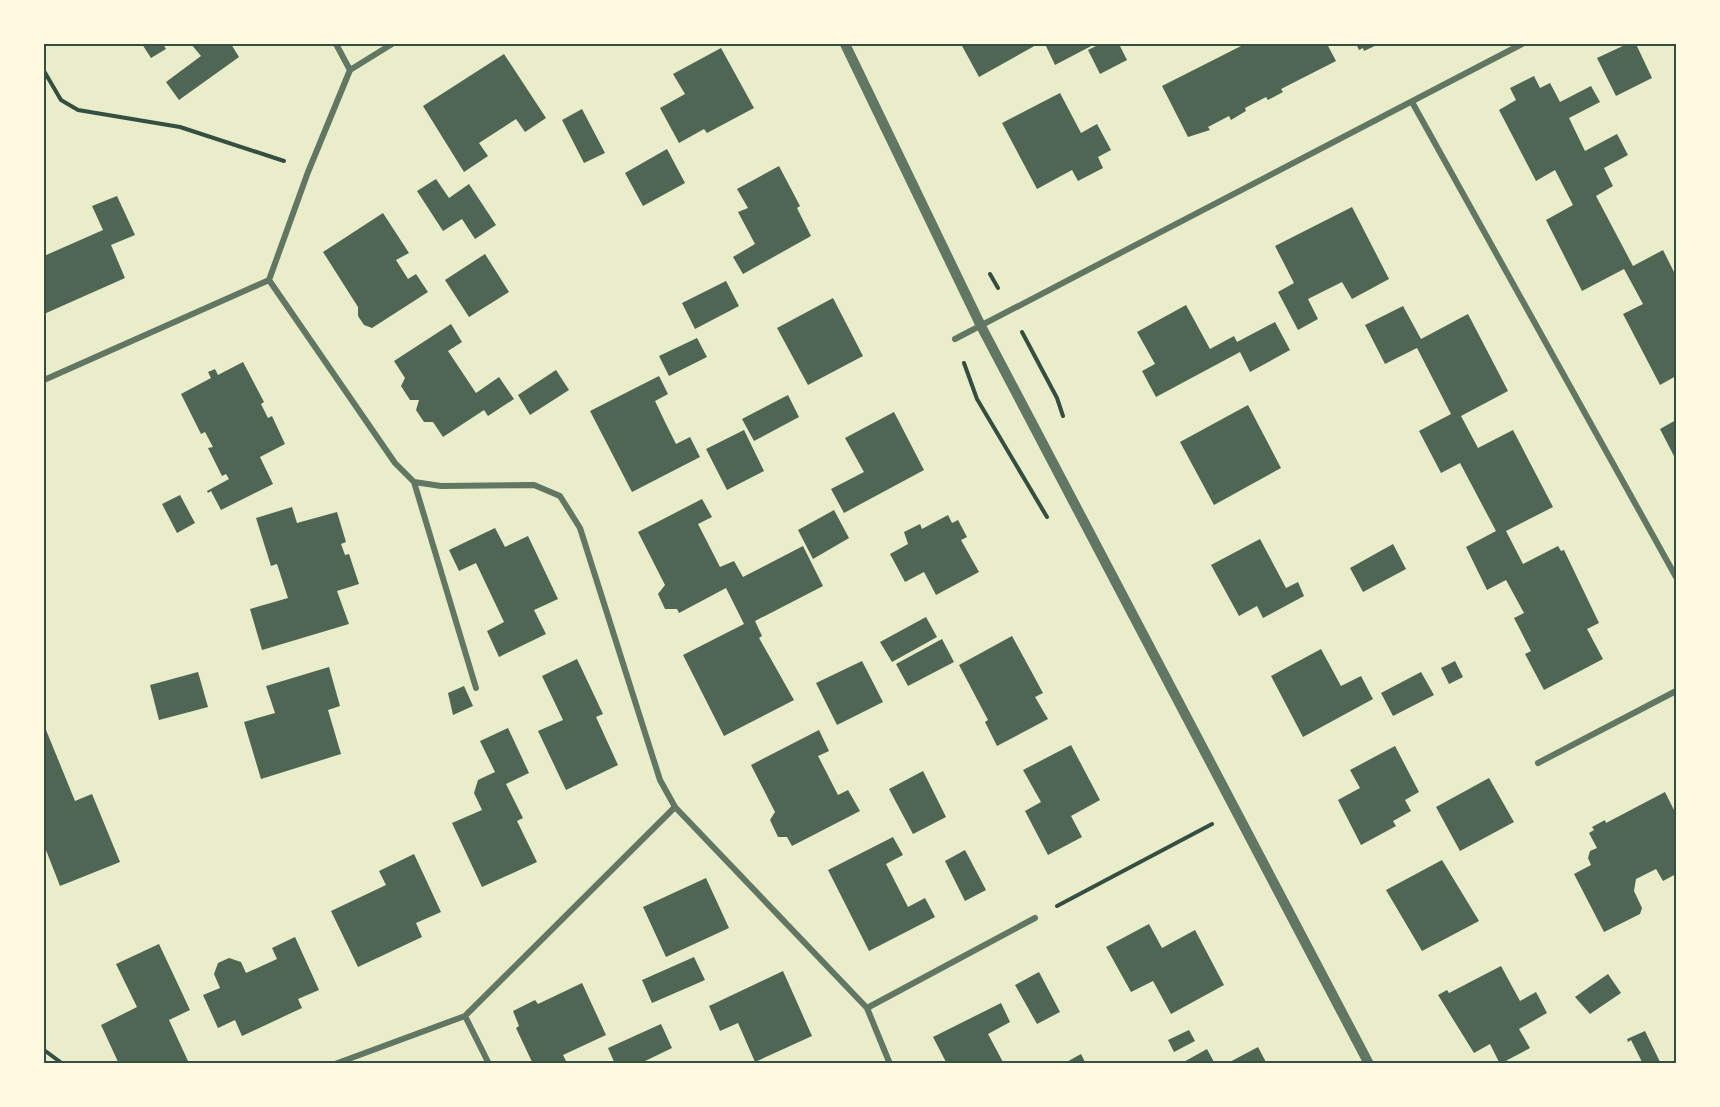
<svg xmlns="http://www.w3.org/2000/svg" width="1720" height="1107" font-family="Overpass,sans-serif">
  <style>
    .building { fill: #4f6655 }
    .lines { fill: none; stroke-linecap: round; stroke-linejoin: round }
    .path { stroke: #344e41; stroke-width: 4 }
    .minor { stroke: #617663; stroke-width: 6 }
    .tertiary { stroke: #617663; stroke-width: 10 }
    .neatline { fill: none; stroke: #344e41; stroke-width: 2 }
  </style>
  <rect width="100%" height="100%" fill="#e9edc9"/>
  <path class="building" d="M142,44H163L166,49L151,58Z
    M191,44H231L239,57L179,100L166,82L201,56Z
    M961,44H1038L979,77Z
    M1045,44H1095L1055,65Z
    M1100,44H1119L1127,60L1100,74L1088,50Z
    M1245,44H1327L1336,61L1281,89L1283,92L1268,100L1266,97L1245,108L1246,111L1231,120L1229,116L1208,127L1210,130L1188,137L1162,86Z
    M1356,44H1379L1364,51L1363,48L1359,50Z
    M1627,44H1636L1652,78L1616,96L1597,58Z
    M721,48L754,108L707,133L704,129L679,143L660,108L685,94L673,74Z
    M504,54L546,118L525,132L516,119L479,143L488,156L464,172L423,106Z
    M1534,76L1540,88L1550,83L1560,102L1591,86L1600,102L1569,118L1585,151L1617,134L1628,155L1604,168L1613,186L1596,196L1633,266L1663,250L1676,276L1674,287L1676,292V376L1660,385L1623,314L1643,304L1624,269L1582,291L1546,220L1573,205L1555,170L1536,181L1499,110L1516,100L1510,88Z
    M1060,93L1081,133L1097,124L1111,150L1098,157L1103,168L1078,181L1072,170L1037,189L1002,123Z
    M582,109L605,153L584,163L562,120Z
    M667,149L685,183L643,206L625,173Z
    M779,166L800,206L797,208L811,236L743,274L733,257L755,244L738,212L748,208L737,189Z
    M436,179L449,198L469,184L496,225L475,239L462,219L443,231L417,191Z
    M117,196L135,235L111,245L125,278L44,314V256L103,230L92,206Z
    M1352,207L1389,279L1352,299L1342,282L1308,299L1318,319L1298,330L1278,292L1294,283L1275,246Z
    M383,213L409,253L396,260L408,279L416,274L428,292L372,328L364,325L358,316V307L323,252Z
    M485,254L509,292L469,317L445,280Z
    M726,281L739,306L695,329L682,303Z
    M833,298L863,356L808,385L777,328Z
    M1186,305L1210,349L1234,336L1237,342L1275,322L1290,350L1250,372L1240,352L1156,397L1142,371L1155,364L1137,332Z
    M1403,306L1421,339L1468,314L1508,391L1461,416L1478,448L1513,430L1553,507L1506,531L1523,564L1558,546L1561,551L1564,550L1599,623L1587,629L1603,659L1544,690L1525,654L1531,651L1514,618L1524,613L1506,580L1487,590L1466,547L1496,531L1460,463L1441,473L1419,431L1451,414L1417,348L1385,364L1365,325Z
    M451,324L462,342L448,351L476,393L499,377L514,399L488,416L484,410L443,437L433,422H424L416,410L419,400H410L401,386L405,378L394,361Z
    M697,338L707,357L669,376L659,356Z
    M243,362L264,402L261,404L268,418L272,416L285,444L260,457L273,484L221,510L211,491L208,493L207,491L229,479L226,474L222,476L208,448L213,447L205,432L201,434L181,394L211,378L208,372L215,369L218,375Z
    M556,370L569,390L530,415L518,395Z
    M659,376L668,394L655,401L665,422L676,444L690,437L700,457L632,492L590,411Z
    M788,395L799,417L754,441L742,419Z
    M1248,405L1281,468L1214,505L1180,442Z
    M894,412L924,470L844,513L831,489L864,472L845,438Z
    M1676,420V460L1660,429Z
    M744,430L764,471L727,490L706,449Z
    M180,495L195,523L177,533L162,504Z
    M702,499L712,517L698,524L720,567L734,561L743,577L803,546L823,586L755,621L762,636L759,638L794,700L724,736L683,655L744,624L726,588L679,613L677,609H665L658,594L665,585L638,532Z
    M292,507L297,523L337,512L346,542L341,544L345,555L349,554L359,584L337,591L349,624L262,650L250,609L288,598L277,564L271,566L256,518Z
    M834,510L849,538L813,559L798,530Z
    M948,515L952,523L958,520L967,537L961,540L979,572L936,595L924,572L905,582L890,554L908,544L904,532L920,524L922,529Z
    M495,528L505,547L528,536L558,599L534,610L546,634L499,657L487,631L504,622L476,563L459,571L449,550Z
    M1260,539L1286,588L1298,582L1304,596L1263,618L1257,606L1239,616L1211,565Z
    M1393,544L1406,569L1363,592L1350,568Z
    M926,617L937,637L892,662L880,642Z
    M1012,636L1043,693L1035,697L1048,719L997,746L985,722L988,720L959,665Z
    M942,639L954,662L908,686L896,664Z
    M1321,649L1341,686L1361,676L1373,699L1303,737L1271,676Z
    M577,659L603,714L596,717L618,765L566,790L538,731L563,720L542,676Z
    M862,661L883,702L837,725L816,683Z
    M1455,661L1463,677L1449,684L1441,668Z
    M329,667L340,706L328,710L341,754L261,779L244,722L275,713L266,686Z
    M198,672L208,707L159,720L150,685Z
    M1421,672L1434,695L1393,716L1381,693Z
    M464,686L473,706L453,715L448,693Z
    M44,725L75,801L92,794L120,862L60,886L44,845Z
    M508,728L529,773L506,784L523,818L517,821L537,862L482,887L452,823L482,810L474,793L478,780L495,772L480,741Z
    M819,730L829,751L818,756L838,795L848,790L860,811L792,846L787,837H778L770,820L775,812L751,765Z
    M1071,745L1100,800L1071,816L1082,837L1048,855L1025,811L1041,802L1023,770Z
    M1395,746L1419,792L1405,800L1411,811L1393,821L1396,826L1361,845L1338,800L1360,788L1350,770Z
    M923,771L946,817L913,834L889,789Z
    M1489,778L1514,822L1460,851L1436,807Z
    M1665,792L1676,814V874L1663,881L1656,869L1636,879L1634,891L1642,908L1640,914L1604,932L1574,874L1591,865L1588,858L1590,851L1597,848L1589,833L1594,830L1592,827L1605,820L1606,823Z
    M893,837L903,855L886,864L908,907L925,898L935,917L869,951L828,870Z
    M965,850L986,890L965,901L945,861Z
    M414,854L441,912L416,923L422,937L358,967L331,911L386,885L379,871Z
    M1442,860L1479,921L1422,951L1386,890Z
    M706,878L729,928L666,957L643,907Z
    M1149,924L1162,948L1195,930L1224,985L1171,1014L1153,981L1131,992L1106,947Z
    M295,937L319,990L298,999L302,1008L242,1036L235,1020L218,1028L203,995L220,988L214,974L218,963L229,958L241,962L246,973L277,959L272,948Z
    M159,944L190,1010L169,1020L188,1061L183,1064H119L101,1025L137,1007L116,964Z
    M694,957L705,980L652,1003L642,980Z
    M1501,966L1520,1001L1536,992L1547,1013L1519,1029L1530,1048L1500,1064L1490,1044L1474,1053L1438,995L1447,990L1449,993Z
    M783,971L812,1036L755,1062L738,1023L720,1031L709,1006Z
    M1039,972L1060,1012L1037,1024L1015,985Z
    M1608,974L1621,993L1590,1014L1575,997Z
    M582,983L606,1035L563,1055L566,1061L561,1064H533L516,1028L519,1026L513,1011L535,1000L538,1004Z
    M1001,1003L1010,1022L988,1034L1004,1064H947L933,1037Z
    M661,1024L672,1048L639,1064H615L608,1048Z
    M1189,1030L1195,1041L1174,1052L1168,1040Z
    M1645,1031L1661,1064H1643L1631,1040L1628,1042L1627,1039Z
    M1258,1047L1267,1064H1226Z
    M1207,1049L1215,1064H1180Z
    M1081,1054L1086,1064H1063Z"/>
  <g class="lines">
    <path class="path" d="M44,71L61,100L78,110L180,127L284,161
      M990,274L998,288
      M1022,332L1057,398L1063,416
      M964,363L977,399L1047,517
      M1057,906L1212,824
      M44,1050L63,1064"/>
    <path class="minor" d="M336,44L350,70
      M1412,102L1676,577
      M269,280L395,463L414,482L441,486L534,485L560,496L580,528L660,780L675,807L867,1008L890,1064
      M955,339L1522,44
      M44,380L269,280L308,172L350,70L392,44
      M414,482L476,688
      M1538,763L1676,691
      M867,1008L1035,918
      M465,1016L489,1064
      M335,1064L465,1016L675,807"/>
    <path class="tertiary" d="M845,44L981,326L1369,1064"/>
  </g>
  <rect width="1720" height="1107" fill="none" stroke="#fefae0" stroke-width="90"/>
  <rect x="45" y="45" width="1630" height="1017" class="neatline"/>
</svg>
